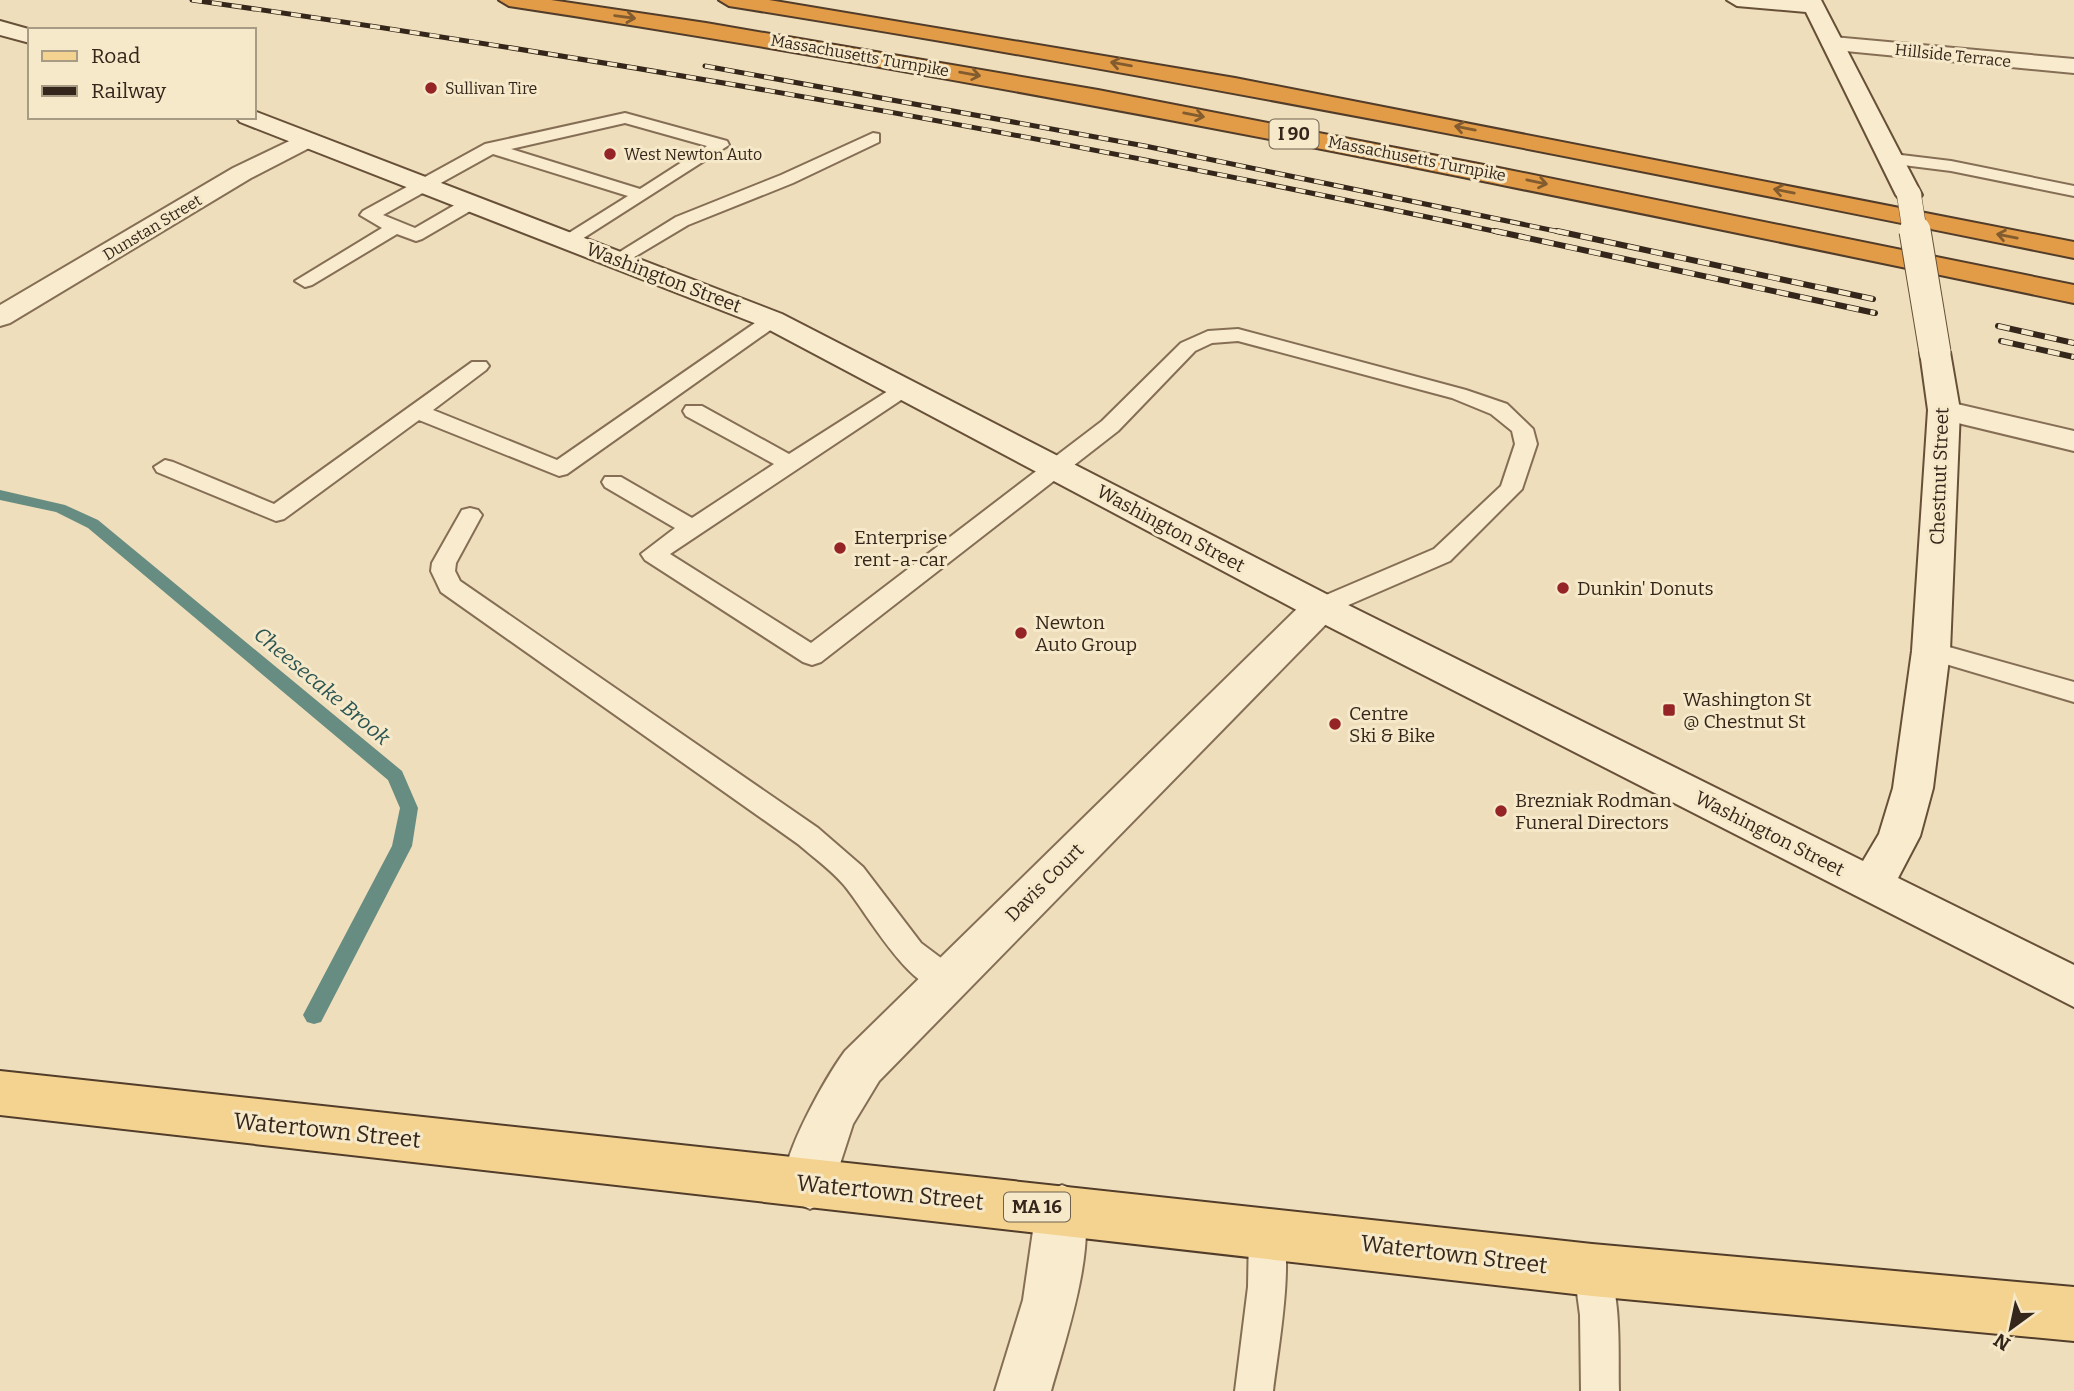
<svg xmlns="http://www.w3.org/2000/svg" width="2074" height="1391" font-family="Bitter,serif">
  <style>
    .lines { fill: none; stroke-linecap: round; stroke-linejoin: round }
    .stream { fill: #678c82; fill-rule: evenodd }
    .service-casing { stroke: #856e55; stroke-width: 4 }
    .minor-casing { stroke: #856e55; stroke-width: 4 }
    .secondary-casing { stroke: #674f38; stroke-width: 4 }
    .primary-casing { stroke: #523c2a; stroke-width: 4 }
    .motorway-casing { stroke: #523c2a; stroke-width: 4 }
    .service { fill: #f9ecce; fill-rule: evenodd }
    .minor { fill: #f9ecce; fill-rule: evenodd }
    .secondary { fill: #f9ecce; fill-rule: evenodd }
    .primary { fill: #f4d390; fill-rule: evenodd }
    .motorway { fill: #e29c47; fill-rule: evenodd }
    .rail-far1-casing { stroke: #34261a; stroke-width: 5 }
    .rail-casing { stroke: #34261a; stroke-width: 6 }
    .rail-far1 { stroke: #f6e9ca; stroke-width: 3.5; stroke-dasharray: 10; stroke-linecap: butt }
    .rail { stroke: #f6e9ca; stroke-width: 4.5; stroke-dasharray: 12; stroke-linecap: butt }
    .secondary-bridge-far1-casing { stroke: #674f38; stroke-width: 25; stroke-linecap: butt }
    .secondary-bridge-casing { stroke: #674f38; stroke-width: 33; stroke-linecap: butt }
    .secondary-bridge-far1 { stroke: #f9ecce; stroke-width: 24 }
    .secondary-bridge { stroke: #f9ecce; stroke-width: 31 }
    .oneway { stroke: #825b2e }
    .poi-dot { fill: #952426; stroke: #f6e9ca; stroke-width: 2.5 }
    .labels { text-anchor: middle; stroke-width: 6; stroke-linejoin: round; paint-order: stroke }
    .far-street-label { font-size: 16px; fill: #34261a; stroke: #f6e9ca }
    .far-poi-label { font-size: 16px; fill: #34261a; stroke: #f6e9ca; text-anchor: start }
    .shield { fill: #f6e9ca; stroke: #6e604f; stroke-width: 2 }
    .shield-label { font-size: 18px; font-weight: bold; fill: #34261a }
    .street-label { font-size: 19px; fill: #34261a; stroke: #f6e9ca }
    .poi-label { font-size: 19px; fill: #34261a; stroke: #f6e9ca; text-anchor: start }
    .water-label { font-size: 21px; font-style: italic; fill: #295451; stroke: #f6e9ca }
    .near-street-label { font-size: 23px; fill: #34261a; stroke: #f6e9ca }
  </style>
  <rect width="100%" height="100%" fill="#eedebb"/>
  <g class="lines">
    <path class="stream" d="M0,490L65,505L98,520L402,771L418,808L412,846L321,1022L314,1024L307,1022L303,1015L392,846L400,808L388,780L88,528L56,512L0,500Z"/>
    <g class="service-casing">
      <path id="service" d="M625,113L727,141L729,145L571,246L564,244L562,240L564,236L628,196L493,154L383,215L415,228L465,199H477L480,203L477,207L422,239L416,241L397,234L312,285L305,287L295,281L382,228L360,215L363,211L485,144ZM625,123L707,146L640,189L511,149Z
        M873,133L879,134V142L793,183L688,225L626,262H612L610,258L676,217L781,175Z
        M1893,154L1951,161L2074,186V196L1951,171L1887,163L1884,159Z
        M772,314L779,316L782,320L779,324L567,474L559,476L419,420L284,519L276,521L157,472L154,467L165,460L173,462L274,504L472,362H486L489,366L486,370L433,410L557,460L765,316Z
        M1238,329L1466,390L1507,404L1533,429L1537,444L1522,489L1450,561L1330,613L1321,616L1312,613L1309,607L1312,601L1434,549L1501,486L1515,444L1512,431L1491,414L1452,398L1238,341L1212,343L1195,351L1118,431L821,662L812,665L803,662L645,560L641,554L675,528L605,487L602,482L605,477H621L692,518L774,464L686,416L683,411L686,406H702L789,454L899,384H913L916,388L913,392L670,554L811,643L1102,421L1181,343L1208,331Z
        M470,508L478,510L482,515L456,563L455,571L460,581L818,828L863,867L921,943L957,970L962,980L957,990C915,1005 867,911 843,884C830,869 813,857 798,844L441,592L431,571L432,563L462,510Z
        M1931,642L2074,682V702L1922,657L1918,651L1922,645Z
        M1267,1215L1280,1221C1295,1258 1278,1348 1273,1391H1235L1248,1287L1249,1233L1254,1221Z
        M1592,1252L1605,1257C1622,1298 1618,1348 1619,1391H1581L1580,1315L1574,1270L1579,1257Z"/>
    </g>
    <g class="minor-casing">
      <path id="minor" d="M1833,37L2074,59V73L1825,49L1822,44Z
        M306,133L315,135L318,140L315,145L251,178L10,323L0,326V305L233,168Z
        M1944,401L2074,431V451L1933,417L1928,410L1933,403Z
        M1321,595L1334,598L1339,607L1334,616L879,1081L853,1124L828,1201L810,1209L792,1201C790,1197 787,1191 785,1186C779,1158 828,1074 845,1051L1308,598Z
        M1062,1185L1080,1192C1100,1239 1065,1341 1051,1391H995L1023,1300L1036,1210L1044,1192Z"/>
    </g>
    <g class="secondary-casing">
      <path id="secondary" d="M1727,0H1821L1922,195L1918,200H1900L1896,195L1806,12L1737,6Z
        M0,21L32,30L30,43L0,35Z
        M254,111L782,314L1334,598L1863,861L1879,834L1893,788L1912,651L1928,410L1920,352L1924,346L1935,343L1946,346L1950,352L1960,410L1950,651L1933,788L1920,836L1898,878L2074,965V1007L1308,616L762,326L240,122L236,117H254Z"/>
    </g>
    <g class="primary-casing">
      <path id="primary" d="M0,1071L1592,1244L2074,1287V1341L1592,1296L0,1115Z"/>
    </g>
    <g class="motorway-casing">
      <path id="motorway" d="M499,0H551L706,23L1098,90L1489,166L2074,285V303C1554,194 1034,86 509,6Z
        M719,0H769L1235,78L2074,242V258C1627,167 1180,78 729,6Z"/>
    </g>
    <use href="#service" class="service"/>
    <use href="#minor" class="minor"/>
    <use href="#secondary" class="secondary"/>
    <use href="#primary" class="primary"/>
    <use href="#motorway" class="motorway"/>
    <g class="rail-far1-casing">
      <path id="rail-far1" d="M192,0C632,62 1068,140 1503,233
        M705,66L1145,146L1565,233"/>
    </g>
    <g class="rail-casing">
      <path id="rail" d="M1495,231L1875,313
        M1557,231L1873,299
        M1998,326L2074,343
        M2001,341L2074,357"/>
    </g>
    <use href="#rail-far1" class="rail-far1"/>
    <use href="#rail" class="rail"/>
    <g class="secondary-bridge-far1-casing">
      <path id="secondary-bridge-far1" d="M1909,195L1915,233"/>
    </g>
    <g class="secondary-bridge-casing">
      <path id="secondary-bridge" d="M1915,231L1935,352"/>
    </g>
    <use href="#secondary-bridge-far1" class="secondary-bridge-far1"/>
    <use href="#secondary-bridge" class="secondary-bridge"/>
  </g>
  <defs><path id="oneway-shaft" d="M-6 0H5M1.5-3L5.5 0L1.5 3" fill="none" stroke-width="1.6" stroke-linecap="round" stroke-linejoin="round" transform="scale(1.75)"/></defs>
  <g class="oneway">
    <use href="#oneway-shaft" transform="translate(625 17) rotate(8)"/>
    <use href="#oneway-shaft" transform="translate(1121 64) rotate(-170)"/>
    <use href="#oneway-shaft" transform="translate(970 74) rotate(10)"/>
    <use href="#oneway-shaft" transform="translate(1194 115) rotate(11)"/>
    <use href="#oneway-shaft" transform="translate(1465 128) rotate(-169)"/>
    <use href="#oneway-shaft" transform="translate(1537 182) rotate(12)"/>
    <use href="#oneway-shaft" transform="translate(1784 191) rotate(-169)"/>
    <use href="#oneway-shaft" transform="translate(2007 236) rotate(-169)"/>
  </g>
  <g class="poi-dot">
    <circle cx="431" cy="88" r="7"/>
    <circle cx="610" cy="154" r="7"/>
    <circle cx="840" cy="548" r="7"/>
    <circle cx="1563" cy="588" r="7"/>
    <circle cx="1021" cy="633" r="7"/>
    <rect x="1662" y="703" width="14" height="14" rx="3.5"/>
    <circle cx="1335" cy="724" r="7"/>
    <circle cx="1501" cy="811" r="7"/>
  </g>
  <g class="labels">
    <g class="far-street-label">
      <text transform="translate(860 55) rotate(10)" y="6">Massachusetts Turnpike</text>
      <text transform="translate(1953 55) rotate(6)" y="6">Hillside Terrace</text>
      <text transform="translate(1417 158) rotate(11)" y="6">Massachusetts Turnpike</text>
      <text transform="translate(152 227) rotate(-31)" y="6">Dunstan Street</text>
    </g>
    <g class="far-poi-label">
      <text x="445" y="94">Sullivan Tire</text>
      <text x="624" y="160">West Newton Auto</text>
    </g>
    <g class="shield">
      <rect x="1269.5" y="119.5" width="49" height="29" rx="5"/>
      <rect x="1004" y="1192.5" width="66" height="29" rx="5"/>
    </g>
    <g class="shield-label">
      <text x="1294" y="140">I 90</text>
      <text x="1037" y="1213">MA 16</text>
    </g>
    <g class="street-label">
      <text transform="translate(664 277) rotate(21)" y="7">Washington Street</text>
      <text transform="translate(1939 476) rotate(-88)" y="7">Chestnut Street</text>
      <text transform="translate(1171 528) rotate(28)" y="7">Washington Street</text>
      <text transform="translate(1770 833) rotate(27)" y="7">Washington Street</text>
      <text transform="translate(1044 882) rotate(-45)" y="7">Davis Court</text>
    </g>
    <g class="poi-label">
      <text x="854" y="544">Enterprise<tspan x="854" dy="22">rent-a-car</tspan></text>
      <text x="1577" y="595">Dunkin' Donuts</text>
      <text x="1035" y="629">Newton<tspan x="1035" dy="22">Auto Group</tspan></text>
      <text x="1683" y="706">Washington St<tspan x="1683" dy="22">@ Chestnut St</tspan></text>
      <text x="1349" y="720">Centre<tspan x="1349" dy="22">Ski &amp; Bike</tspan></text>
      <text x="1515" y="807">Brezniak Rodman<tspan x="1515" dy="22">Funeral Directors</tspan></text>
    </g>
    <g class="water-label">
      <text transform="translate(322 686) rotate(40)" y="7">Cheesecake Brook</text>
    </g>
    <g class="near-street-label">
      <text transform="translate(327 1130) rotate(6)" y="8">Watertown Street</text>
      <text transform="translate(890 1192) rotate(6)" y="8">Watertown Street</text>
      <text transform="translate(1454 1254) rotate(7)" y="8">Watertown Street</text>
    </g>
  </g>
  <rect x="28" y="28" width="228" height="91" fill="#f6e9ca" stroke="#a89b84" stroke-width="2"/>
  <rect x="42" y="51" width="35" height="10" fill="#f4d390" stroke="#a89b84" stroke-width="2"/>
  <text x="91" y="63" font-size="21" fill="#34261a">Road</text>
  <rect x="42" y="86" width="35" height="10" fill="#34261a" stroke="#a89b84" stroke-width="2"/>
  <text x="91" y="98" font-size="21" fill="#34261a">Railway</text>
  <g transform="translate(2011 1328) rotate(213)" stroke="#f6e9ca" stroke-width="5" paint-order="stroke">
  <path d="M0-5L12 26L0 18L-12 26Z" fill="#34261a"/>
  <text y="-10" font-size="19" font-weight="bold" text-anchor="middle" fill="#34261a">N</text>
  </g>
</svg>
